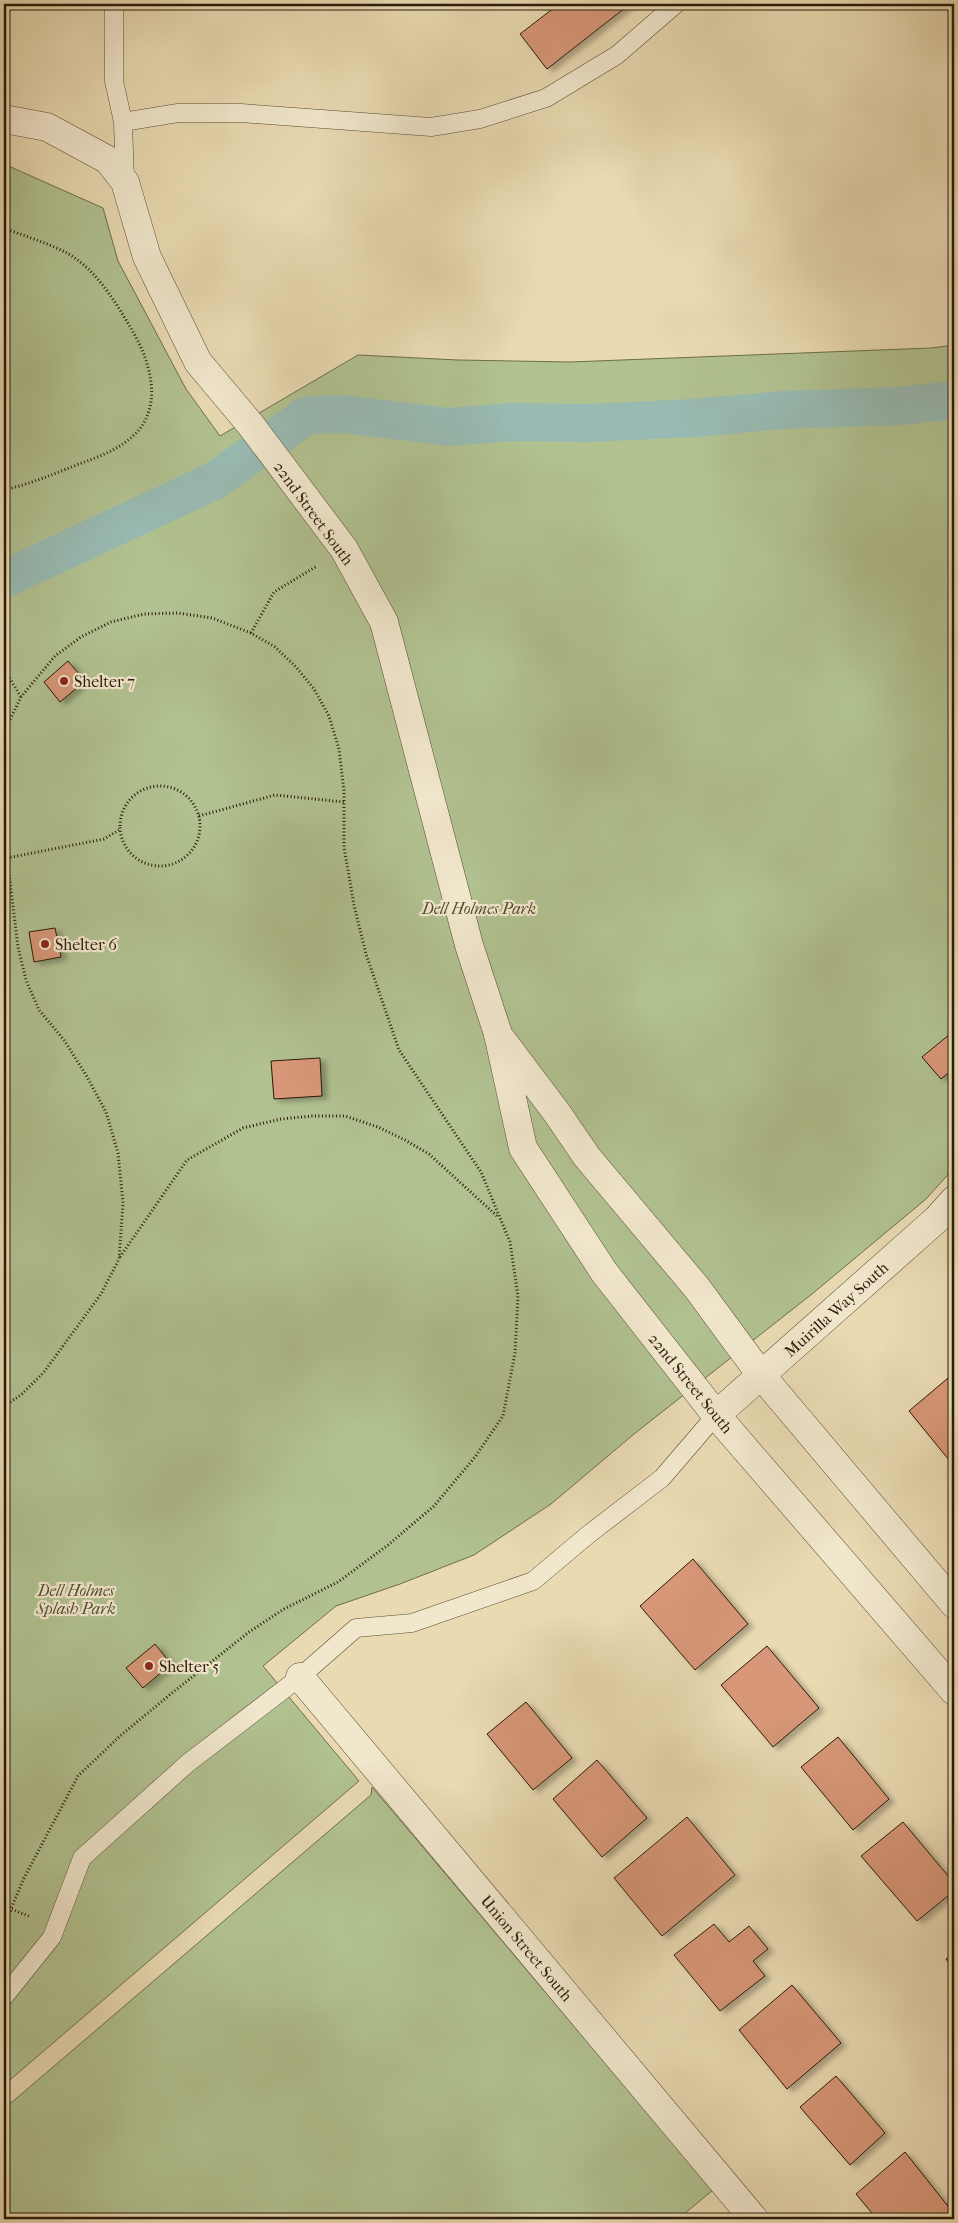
<svg xmlns="http://www.w3.org/2000/svg" width="958" height="2223" font-family="'IM FELL French Canon',serif">
  <style>
    .green { fill: #b1c190; stroke: #6d6e4c }
    .lines { fill: none; stroke-linecap: round; stroke-linejoin: round }
    .canal { stroke: #98bab2; stroke-width: 38 }
    .building { fill: #d79778; stroke: #291b08; filter: url(#shadow) }
    .service-casing { stroke: #594b32; stroke-width: 19 }
    .minor-casing { stroke: #594b32; stroke-width: 29 }
    .tertiary-casing { stroke: #594b32; stroke-width: 29 }
    .path { stroke: #291b08; stroke-width: 3; stroke-dasharray: 1 2.5; stroke-linecap: butt }
    .service { stroke: #f1e7cd; stroke-width: 18 }
    .minor { stroke: #f1e7cd; stroke-width: 28 }
    .tertiary { stroke: #f1e7cd; stroke-width: 28 }
    .poi-dot { fill: #8f2418; stroke: #f1e7cd; stroke-width: 2 }
    .labels { text-anchor: middle; stroke-width: 4.5; stroke-linejoin: round; paint-order: stroke }
    .street-label { font-size: 16px; fill: #291b08; stroke: #f1e7cd }
    .poi-label { font-size: 16px; fill: #291b08; stroke: #f1e7cd; text-anchor: start }
    .park-label { font-size: 16px; font-style: italic; fill: #524d31; stroke: #f1e7cd }
  </style>
  <defs>
    <filter id="shadow"><feDropShadow dx="5.5" dy="3" stdDeviation="2.5" flood-color="#0004"/></filter>
  </defs>
  <rect width="100%" height="100%" fill="#e9dab2"/>
  <filter id="stains"><feTurbulence type="fractalNoise" baseFrequency=".004" numOctaves="4"/><feColorMatrix values="0 0 0 0 .2 0 0 0 0 .09 0 0 0 0 .02 0 0 0 .5 -.17"/></filter>
  <radialGradient id="worn" r=".72"><stop offset=".6" stop-color="#630" stop-opacity="0"/><stop offset="1" stop-color="#630" stop-opacity=".3"/></radialGradient>
  <path class="green" d="M4,164L103,208L118,261L186,389L220,436L358,355L458,360L570,362L931,348L954,345V1168L926,1199L812,1294L634,1434L551,1504L474,1555L400,1584L336,1606L263,1666L359,1781L4,2085V1238L7,1232L4,1228Z
    M372,1787L713,2190L678,2219H4V2109L371,1795Z"/>
  <g class="lines">
    <path class="canal" d="M4,579L214,481L307,415L343,414L449,427L511,422L589,423L694,418L783,410L900,406L954,400"/>
  </g>
  <path class="building" d="M559,4H630L547,69L520,34Z
    M68,661L85,681L60,702L44,682Z
    M55,928L61,957L34,962L29,932Z
    M950,1034L954,1040V1068L941,1079L922,1057Z
    M320,1058L322,1096L274,1099L271,1061Z
    M954,1373V1466L909,1411Z
    M693,1559L748,1624L695,1670L640,1606Z
    M155,1644L171,1664L143,1688L126,1668Z
    M767,1646L819,1708L773,1747L721,1685Z
    M526,1702L572,1758L533,1790L487,1734Z
    M838,1737L889,1799L853,1830L801,1767Z
    M597,1760L647,1818L602,1857L553,1799Z
    M687,1817L735,1875L662,1936L614,1878Z
    M903,1822L954,1883V1891L917,1921L861,1856Z
    M714,1924L729,1942L749,1926L768,1949L753,1961L765,1976L720,2011L674,1955Z
    M954,1952V1969L946,1959Z
    M792,1985L841,2043L787,2089L739,2030Z
    M836,2076L885,2133L850,2165L800,2107Z
    M905,2152L951,2210L940,2219H877L856,2194Z"/>
  <g class="lines">
    <g class="service-casing">
      <path id="service" d="M114,4V81L123,122L125,182
        M123,122L178,113H241L431,127L480,119L546,98L617,55L676,4
        M4,1997L52,1937L82,1858L188,1763L300,1677L356,1628L412,1623L533,1581L589,1534L662,1478L716,1415"/>
    </g>
    <g class="minor-casing">
      <path id="minor" d="M4,119L47,127L108,160L125,182L147,257L198,362L250,424L344,549L384,622L469,945L498,1034
        M716,1415L937,1219L954,1200
        M300,1677L754,2219"/>
    </g>
    <g class="tertiary-casing">
      <path id="tertiary" d="M498,1034L523,1148L604,1272L716,1415L954,1691
        M502,1040L557,1113L587,1157L697,1288L761,1375L954,1604"/>
    </g>
    <path class="path" d="M4,228C24,236 48,243 67,253C95,269 113,298 129,325C149,357 166,406 133,436C118,450 98,457 79,464C54,474 30,484 4,490
      M251,633L274,592L317,566
      M4,669L21,697
      M4,732L21,697L55,656L81,637L111,622L144,614L178,613L212,618L251,633L275,647L296,667L314,689L329,716L339,749L344,791V847L354,905L366,954L385,1009L399,1050L481,1172L510,1242L518,1296L515,1353L503,1416L475,1457L434,1506L388,1545L338,1582L284,1609L249,1632L172,1693L120,1736L78,1776L23,1880L11,1909L4,1904
      M120 826a40 40 0 1 1 80 0a40 40 0 1 1-80 0Z
      M199,816L275,795L344,802
      M4,833L18,947L26,980L39,1010L64,1040L86,1075L106,1112L118,1153L123,1203L119,1259L101,1294L44,1372L21,1395L4,1406
      M7,858L104,839L119,830
      M120,1257L187,1160L243,1128L281,1119L313,1116H345L378,1127L405,1140L429,1154L498,1217
      M4,1928L11,1909L31,1917"/>
    <use href="#service" class="service"/>
    <use href="#minor" class="minor"/>
    <use href="#tertiary" class="tertiary"/>
  </g>
  <g class="poi-dot">
    <circle cx="64" cy="681" r="5"/>
    <circle cx="45" cy="944" r="5"/>
    <circle cx="149" cy="1666" r="5"/>
  </g>
  <g class="labels">
    <g class="street-label">
      <text transform="translate(314 513) rotate(54)" y="6">22nd Street South</text>
      <text transform="translate(836 1309) rotate(-42)" y="6">Muirilla Way South</text>
      <text transform="translate(691 1383) rotate(51)" y="6">22nd Street South</text>
      <text transform="translate(527 1948) rotate(50)" y="6">Union Street South</text>
    </g>
    <g class="poi-label">
      <text x="74" y="687">Shelter 7</text>
      <text x="55" y="950">Shelter 6</text>
      <text x="159" y="1672">Shelter 5</text>
    </g>
    <g class="park-label">
      <text x="479" y="914">Dell Holmes Park</text>
      <text x="76" y="1596">Dell Holmes<tspan x="76" dy="18">Splash Park</tspan></text>
    </g>
  </g>
  <rect width="958" height="2223" fill="none" stroke="#e9dab2" stroke-width="20"/>
  <rect x="5" y="5" width="948" height="2213" fill="none" stroke="#291b08" stroke-width="2.5"/>
  <rect x="10" y="10" width="938" height="2203" fill="none" stroke="#291b08"/>
  <rect width="100%" height="100%" filter="url(#stains)"/>
  <rect width="100%" height="100%" fill="url(#worn)"/>
</svg>
